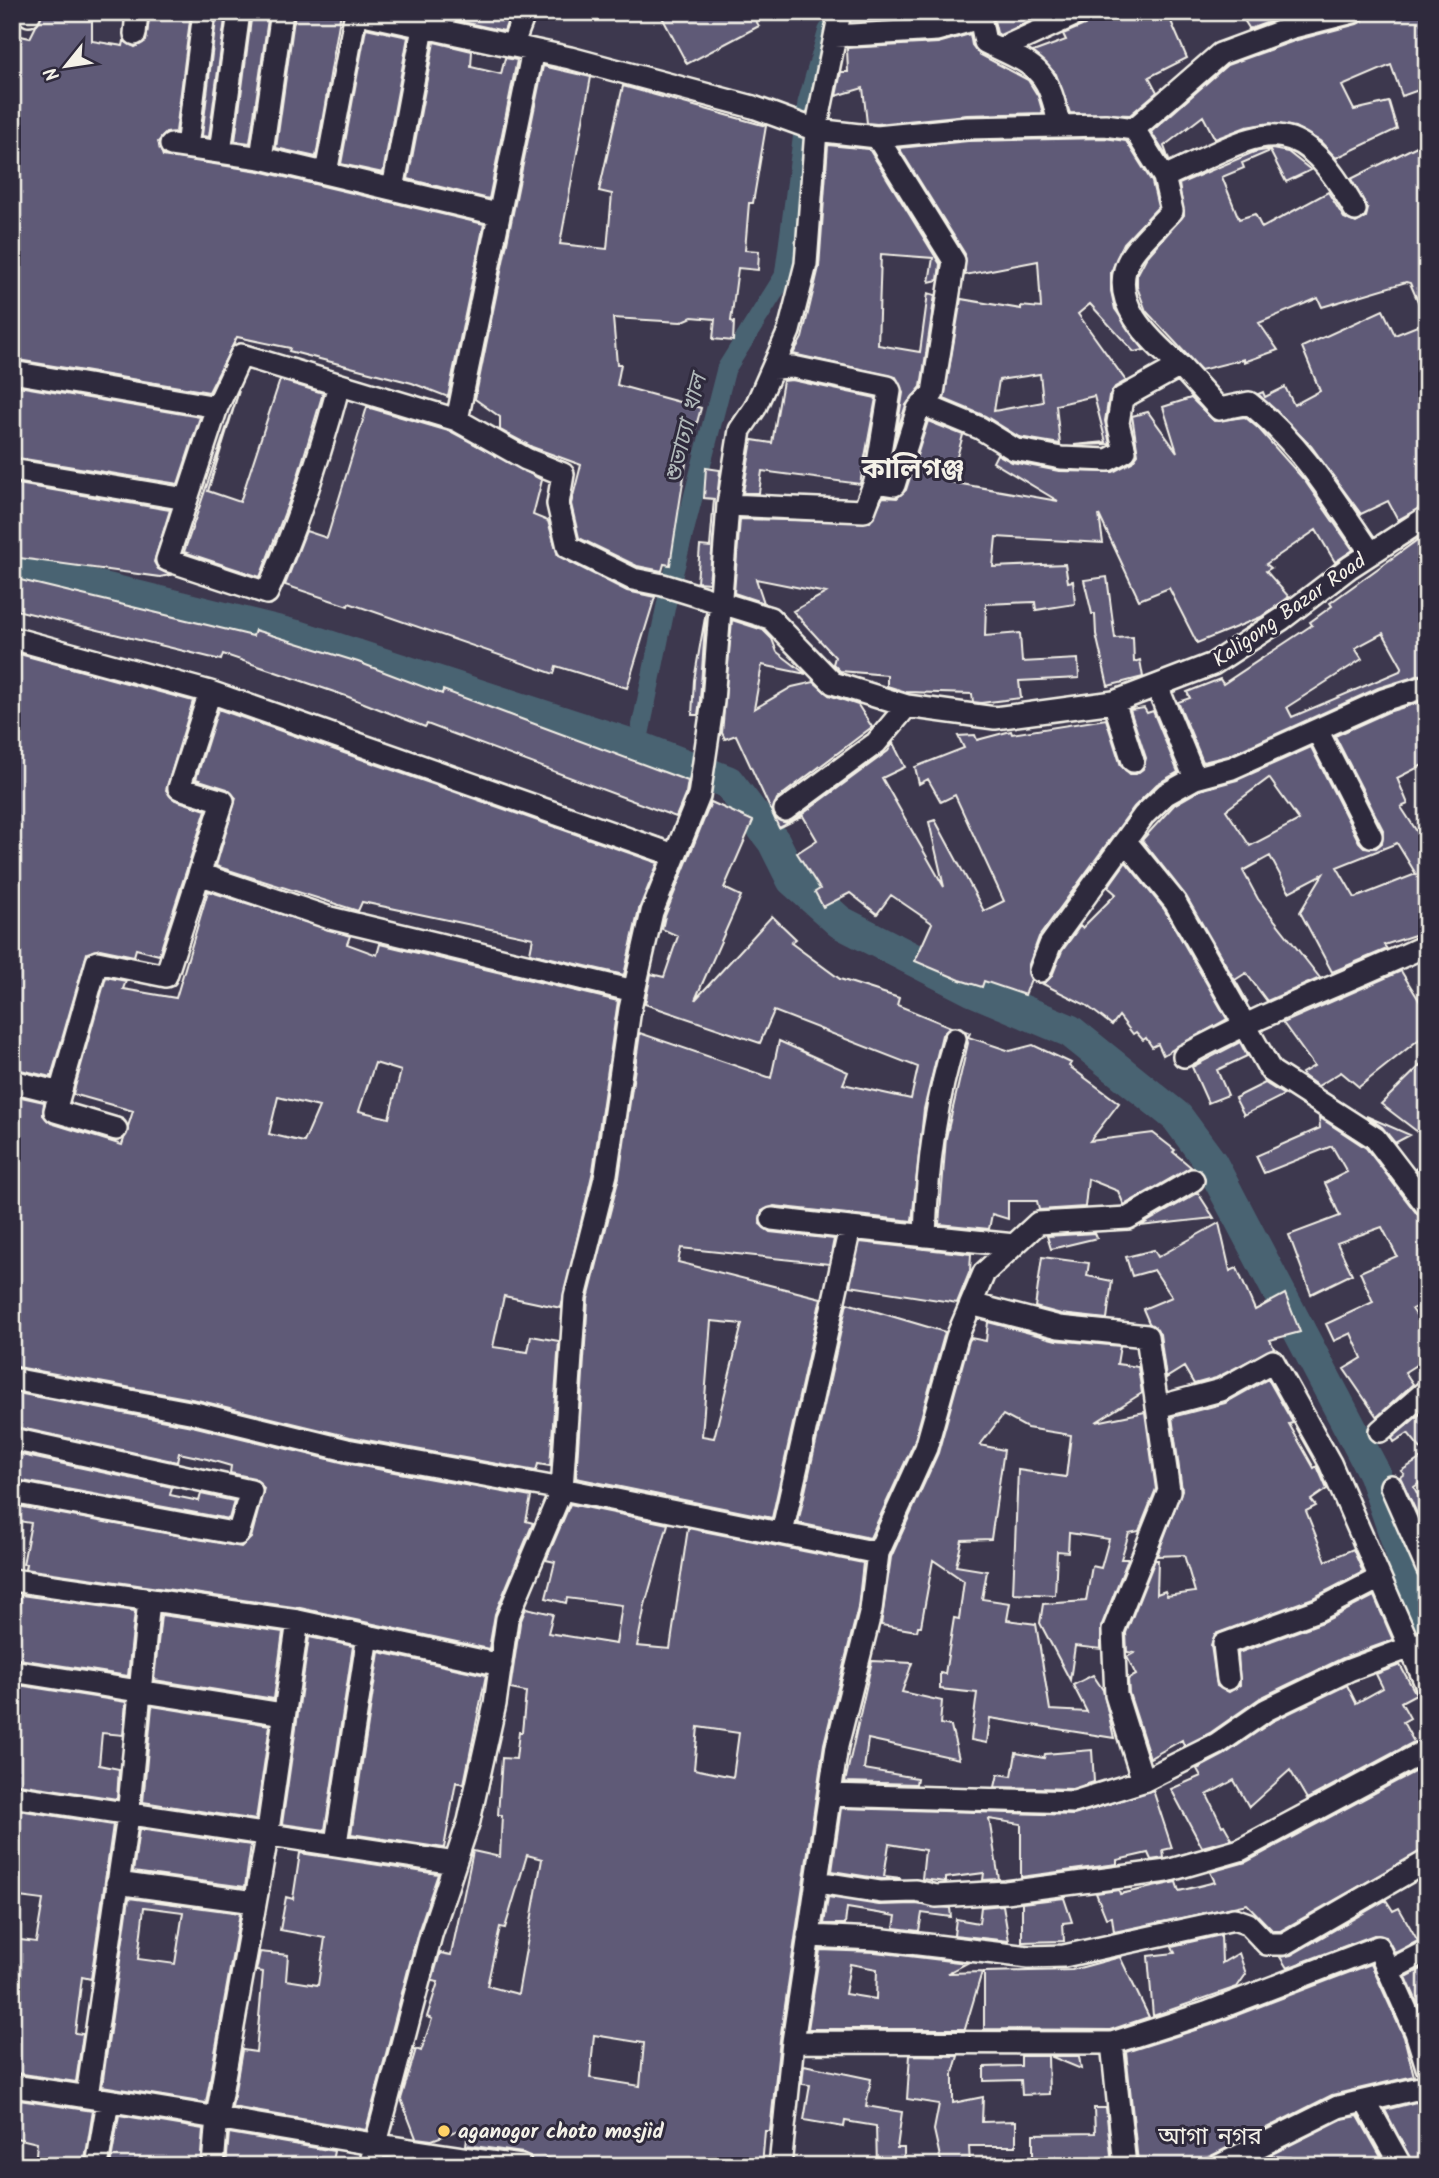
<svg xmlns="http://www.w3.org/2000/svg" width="1439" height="2178" font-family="Kalam,'Noto Sans Bengali',sans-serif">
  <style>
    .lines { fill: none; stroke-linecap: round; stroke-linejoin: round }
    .canal { stroke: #4a6372; stroke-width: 19 }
    .river { stroke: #4a6372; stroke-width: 33 }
    .building { fill: #5f5a77; stroke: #f4f1e8; stroke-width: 2; fill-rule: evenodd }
    .minor-casing { stroke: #f4f1e8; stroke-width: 26 }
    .minor { stroke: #2f2a3d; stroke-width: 21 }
    .poi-dot { fill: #ffd166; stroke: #2f2a3d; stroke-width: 2.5 }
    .labels { text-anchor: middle; stroke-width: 6; stroke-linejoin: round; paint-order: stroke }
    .street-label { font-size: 21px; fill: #f4f1e8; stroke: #2f2a3d }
    .poi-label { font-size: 21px; font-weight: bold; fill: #f4f1e8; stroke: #2f2a3d; text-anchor: start }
    .water-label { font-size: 23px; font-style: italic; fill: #b0b8b9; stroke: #2f2a3d }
    .quarter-label { font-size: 24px; fill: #f4f1e8; stroke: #2f2a3d }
    .district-label { font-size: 28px; font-weight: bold; fill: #f4f1e8; stroke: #2f2a3d }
  </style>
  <rect width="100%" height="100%" fill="#3d384e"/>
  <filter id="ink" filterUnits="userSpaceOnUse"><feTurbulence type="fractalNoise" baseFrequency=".0143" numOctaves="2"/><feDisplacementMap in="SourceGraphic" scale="14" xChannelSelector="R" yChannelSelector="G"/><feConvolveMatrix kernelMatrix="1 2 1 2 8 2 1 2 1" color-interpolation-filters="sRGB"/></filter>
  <g filter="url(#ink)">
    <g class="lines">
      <path class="canal" d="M637,747L669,591L726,369L784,276L807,103L828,30"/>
      <path class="river" d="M12,566L299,637L637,747L728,782L774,842L793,880L840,922L973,990L1070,1031L1177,1117L1211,1163L1374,1473L1427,1625"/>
    </g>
    <path class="building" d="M43,12H92V41L123,46L124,41L135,47L146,41L150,12H191L176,132L166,133L158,142L163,156L259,171L484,224L448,397L412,383L289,351L290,348L237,337L209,392L12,359V34L30,38Z
      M217,12H226L209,137L202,136Z
      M252,12H269L250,143L235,141Z
      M295,12H341L316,157L276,148Z
      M418,12H511L504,31Z
      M670,12H751L759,26L687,64L662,17Z
      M992,12H1049L1000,35L997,33Z
      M1094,12H1167L1187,58L1149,77L1157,92L1130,115L1070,113L1056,74L1033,52L1066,40L1063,34L1087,24Z
      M1239,12H1287L1288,15L1247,30L1249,28Z
      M1366,12H1427V87L1402,96L1391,65L1342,86L1354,110L1389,102L1397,129L1336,158L1320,141L1295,127L1270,123L1246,127L1215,139L1203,116L1164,146L1169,160L1151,132L1227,65L1297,40L1357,24L1363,21Z
      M366,28L408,37L383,173L341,164Z
      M970,34L972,45L979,54L1028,80L1038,96L1043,113L967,115L877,124L867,123L863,88L836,96L841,72H848L847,48L938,43Z
      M434,42L472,51L471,67L501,74L505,58L517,60L489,199L408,179Z
      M543,66L595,78L591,77L560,244L607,249L612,194L599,191L623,86L766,126L753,203H749L745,250L759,251L758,270L738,268L731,321L734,322L733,341L713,339L715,319L692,317L681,322L613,318L617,364H621L617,385L701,408L686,463L670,565L664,564L662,571L637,566L579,538L571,504L581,465L532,447L500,430V417L475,399Z
      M1104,138L1126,141L1152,182L1158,207L1124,243L1111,272V291L1115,309L1144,350L1134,352L1090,304L1078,314L1126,381L1115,387L1109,396L1105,421L1110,444L1074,445L1106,442L1094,396L1056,405L1060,444L1019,437L985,416L944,399L961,299L1021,309V306L1041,308L1038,261L965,275V254L899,148L968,141ZM1040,374L1043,402L994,411L999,380Z
      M828,145L869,149L940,264L938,280L929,282L933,258L881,254L878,345L920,352L928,293L935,295L921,387L906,405L896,435L903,393L896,377L793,354L802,338L819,267Z
      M1417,146L1427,171V322L1410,283L1406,282L1322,307L1318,298L1259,323L1278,350L1244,362V359L1201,370L1146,311L1137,287V275L1146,258L1184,215L1179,184L1254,152L1272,149L1288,152L1311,170L1286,182L1270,151L1242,163L1244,168L1222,177L1239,219L1255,214L1262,228L1328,192L1344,218L1356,223L1366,217L1368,209L1351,179Z
      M1383,310L1395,335L1427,322V504L1398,520L1388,501L1361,514L1311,446L1258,394L1263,392L1265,397L1285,387L1294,405L1320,391L1302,347Z
      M280,380L323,393L295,486L260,577L184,552L239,391L208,491L240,502Z
      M792,380L876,398L860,484L762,471L759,493H743L752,440L772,443L783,381Z
      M12,385L200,417L178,484L12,457Z
      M1191,398L1214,421L1245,417L1259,429L1305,481L1353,550L1335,562L1316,530L1266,564L1271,568L1266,571L1289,597L1261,617L1197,643L1169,588L1139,600L1099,515L1103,543L996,537L993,567L1065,564L1068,582L1073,581L1075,604L1036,610L1035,602L986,604L985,636L1020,633L1022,662L1078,659L1079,678L1019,681L1021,698L981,703L973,702L972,694L906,692L887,686V675L840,671L833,664L835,657L793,611L826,593L756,579L764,603L734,593L740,519L870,522L883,497L897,498L906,490L928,421L963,435L950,482L1058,501L993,462L997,454L1012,462L1059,471L1113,472L1132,462L1138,454L1132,416L1148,412L1177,452L1163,407Z
      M367,407L452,432L542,480L533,515L548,521L558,556L627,591L655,597L627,688L556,666L554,674L349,603L348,606L285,585L306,531L327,538Z
      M706,468L720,470L709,583L697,582L700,546L710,547L714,499L704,498Z
      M12,483L170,510L154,562L158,569L170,575L160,577L12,557Z
      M1427,533V673L1378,688L1228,756L1203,762L1178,702L1190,698L1187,692L1220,679L1223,684L1312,625L1310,622L1332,606L1330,603ZM1383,633L1402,667L1400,671L1292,717L1287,707L1362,659L1355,648Z
      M1107,577L1115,638L1133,637L1134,662L1140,660L1143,677L1108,686L1096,634L1095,614H1092L1084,580Z
      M12,578L253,636L255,630L358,662L442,694L443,690L688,781L686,793L676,817L427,724L425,727L346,696L223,654L221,660L12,609Z
      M706,612L700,700L698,715H692L694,680Z
      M732,620L763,630L772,639L777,652L806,674L762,665L754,709L792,687L814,682L829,695L858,705L872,727L777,799L772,811L775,818L786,823L793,821L888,751L893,743L905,767L882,778L944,887L929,822L935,820L984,911L1004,901L955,795L941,802L928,779L919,784L915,767L964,748L958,736L975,735L977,740L1011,731L1012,734L1106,719L1121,766L1130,774H1136L1143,769L1146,758L1130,710L1144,708L1147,713L1153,711L1178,772L1157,784L1134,807L1039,937L1028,967L1031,980L1025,995L984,981L982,987L960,980L915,961L932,923L891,895L877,914L850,893L823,907L815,892L820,889L797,853L817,840L803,816L779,828L736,735L725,739L722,733Z
      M12,652L193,701L166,790L175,800L206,810L159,955L136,949L134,956L100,949L87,953L51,1077L12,1068Z
      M1427,700V763L1397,778L1408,804L1401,807L1427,847V931L1384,945L1387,949L1332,972L1300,912L1323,874L1289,892L1270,856L1243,871L1258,899L1320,978L1267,1001L1246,973L1235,980L1248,1003L1186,896L1142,840L1174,805L1200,790L1237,780L1311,747L1359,842L1364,847L1376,848L1382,843L1383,830L1335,736L1388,712ZM1269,778L1299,820L1250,846L1226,810ZM1397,843L1416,874L1355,898L1337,867Z
      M218,709L658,863L639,909L624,975L530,953L533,938L362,902L358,911L216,866L236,798L227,789L196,779Z
      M711,802L753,821L724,888L741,896L695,1000L772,916L796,939L791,943L840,979L899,998L897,1005L951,1027L942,1035L924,1109L912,1221L774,1206L762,1211L760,1224L770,1232L834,1239L829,1264L681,1248L678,1262L821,1298L772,1518L576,1478L588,1299L619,1177L640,1033L771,1078L779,1041L848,1072L843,1084L911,1099L918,1067L774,1011L760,1043L645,1004L651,974L664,977L678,936L662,929L665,916ZM711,1321L742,1324L714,1438L702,1436Z
      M1126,862L1164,909L1227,1019L1163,1055L1158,1044L1152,1047L1146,1038L1143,1040L1136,1032L1133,1034L1119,1016L1112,1025L1086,1005L1043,984L1052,976L1062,951L1080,926L1082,928L1116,894L1108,887Z
      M208,891L350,936L347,944L377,955L380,944L618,1001L593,1171L561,1308L504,1296L493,1347L528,1352L531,1336L559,1341L550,1466L538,1464L536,1471L350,1437L197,1400L12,1366V1199L19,1175L12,1174V1095L44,1102L43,1115L51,1123L122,1145L133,1111L73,1094L106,977L126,981L123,989L176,998ZM375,1063L401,1071L389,1118L359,1111ZM278,1097L319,1107L304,1142L269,1134Z
      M1401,971L1427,1013V1033L1359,1087L1341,1072L1318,1086L1304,1076L1302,1073L1314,1066L1283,1023Z
      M965,1031L970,1033L968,1037L1010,1051L1033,1045L1071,1063L1069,1066L1119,1103L1090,1141L1153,1133L1175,1150L1173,1152L1191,1167L1124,1205L1118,1191L1088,1179L1085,1207L1039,1210L1037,1201H1008V1219L992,1214L989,1229L939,1224L946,1138L968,1043Z
      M1240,1042L1247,1056L1217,1070L1228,1095L1208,1103L1192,1067Z
      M1427,1059V1139L1381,1104Z
      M1265,1083L1284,1095L1244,1115L1235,1098Z
      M1366,1116L1410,1135L1395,1143L1382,1127Z
      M1319,1117L1366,1148L1417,1214L1427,1219V1302L1412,1309L1427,1331V1358L1405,1372L1413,1384L1377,1417L1344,1369L1362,1358L1351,1333L1334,1341L1326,1324L1373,1302L1360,1272L1397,1256L1382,1227L1337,1243L1352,1274L1311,1294L1289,1235L1340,1216L1325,1183L1347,1172L1332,1146L1264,1173L1256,1156L1320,1128Z
      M1427,1162V1184L1415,1169Z
      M1198,1193L1214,1218L1140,1226Z
      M1219,1223L1230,1271L1237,1268L1255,1310L1285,1294L1300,1332L1270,1340L1274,1348L1216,1378L1194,1384L1184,1367L1166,1378L1160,1334L1149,1323L1143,1309L1172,1297L1154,1270L1132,1276L1126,1257L1154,1250L1158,1257Z
      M1095,1233L1097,1238L1051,1249L1047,1236Z
      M860,1242L971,1254L970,1271L957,1303L850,1286Z
      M1042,1257L1089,1263L1087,1276L1112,1281L1107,1319L1061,1314L1035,1307Z
      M847,1303L945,1332L914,1443L870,1538L798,1523Z
      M988,1322L1056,1340L1120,1346L1117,1364L1138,1367L1142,1393L1096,1422L1145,1412L1156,1489L1139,1531L1129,1533L1121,1559H1128L1101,1627V1649L1075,1646L1070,1680L1040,1623L1043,1604L1086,1601L1092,1566L1101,1568L1109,1539L1069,1533L1068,1552L1057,1551L1055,1595L1013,1593L1018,1470L1066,1477L1071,1435L1027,1428L1003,1415L980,1445L1004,1450L991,1539L962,1540L956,1566L987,1571L982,1599L1010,1603L1007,1620L1036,1624L1050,1710L1087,1712L1073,1685L1093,1675L1103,1690L1114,1738L990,1718L987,1743L971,1740L977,1693L940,1689V1673L945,1674L954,1618L959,1619L964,1581L933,1560L921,1626H918L917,1631L881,1625L891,1557L938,1453L969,1341L971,1338L986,1341Z
      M1268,1379L1293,1423L1289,1424L1314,1468L1317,1466L1327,1489L1311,1500L1316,1506L1306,1511L1326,1561L1353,1549L1363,1572L1313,1598L1215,1634L1211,1645L1217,1686L1229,1692L1240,1685L1238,1653L1323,1622L1374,1596L1393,1640L1343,1658L1260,1698L1210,1733L1184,1746L1182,1740L1150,1758L1129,1693L1128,1679L1136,1675L1127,1657L1134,1653L1127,1652L1126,1633L1155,1560H1158L1157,1594L1165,1591L1167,1596L1195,1592L1184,1555L1157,1556L1182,1490L1172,1417L1225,1403Z
      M12,1392L192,1426L345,1463L531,1497L526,1521L533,1523L495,1614L489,1649L300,1608L25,1569L26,1564H23L31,1523L12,1520V1505L241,1547L251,1538L264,1488L254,1478L230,1473L231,1466L207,1459L179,1453L177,1462L12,1426Z
      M1427,1408V1478L1414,1487L1427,1513V1524L1423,1526L1400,1477L1404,1474L1401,1471L1426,1455L1408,1433L1394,1442L1392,1438Z
      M12,1453L172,1487L170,1495L199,1501L201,1494L234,1501L229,1519L12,1479Z
      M570,1504L668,1524L645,1605L637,1646L670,1649L688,1528L863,1563L858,1608L824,1744L780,2040L770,2131H765L762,2166H589L546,2158L541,2166H534L530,2156L523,2153L466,2145L469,2126L432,2140L416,2138L401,2099L416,2049L421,2051L432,2019L427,2017L438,1982L432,1981L440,1953L451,1955L473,1851L500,1857L502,1815H498L502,1758L516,1759L519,1732H522L526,1692L510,1689L520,1623L526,1608L553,1614L548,1633L616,1644L622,1605L567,1598L566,1603L546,1598L555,1562L546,1560ZM698,1727L739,1733L733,1777L694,1769ZM527,1855L542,1859L518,1994L487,1986L500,1927L505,1928ZM594,2035L644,2043L640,2086L590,2078Z
      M21,1595L135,1611L128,1676L12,1658V1631L16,1632Z
      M161,1615L283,1632L274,1699L154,1680Z
      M309,1637L353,1646L325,1830L282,1824Z
      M379,1652L486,1675L464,1784L456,1782L444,1848L351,1834Z
      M872,1661L912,1663L902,1692L942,1701L940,1724L951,1726L959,1759L868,1739L864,1769L917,1778L916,1784L845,1782Z
      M1400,1665L1416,1694L1401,1702L1410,1718L1403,1722L1414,1742L1307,1799L1290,1770L1249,1807L1234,1780L1207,1795L1222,1826L1224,1825L1232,1839L1202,1847L1171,1789L1201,1776L1197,1769L1224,1755L1273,1721L1347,1685L1356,1703L1383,1688L1376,1674Z
      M12,1684L126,1702L123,1735L102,1733L99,1765L119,1769L117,1799L12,1783Z
      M152,1706L270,1725L256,1820L143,1802Z
      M1092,1750L1094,1782L1072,1789L995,1787L998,1774L1012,1776L1016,1753L1044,1758L1045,1754Z
      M1427,1765V1848L1280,1931H1273L1247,1904L1114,1932L1112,1917L1106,1918L1096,1893L1119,1890L1120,1894L1176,1882L1179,1891L1215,1882L1210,1872L1246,1862Z
      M1153,1790L1172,1848L1163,1850L1164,1858L1151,1860L1148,1853L1117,1860V1864L1021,1877V1824L989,1819L999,1879L983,1880L984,1873L946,1878V1882L922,1879L925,1850L889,1844L884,1876L901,1878L882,1879L832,1871L841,1808L1074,1815Z
      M12,1809L113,1825L91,1979L82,1977L75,2033L83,2034L76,2082L16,2073L17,2058H12V1939L36,1942L43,1900L12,1896Z
      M139,1829L251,1845L245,1887L133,1872Z
      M300,1853L438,1874L418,1932L366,2130L232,2107L242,2050L256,2052L263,1972L256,1971L260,1952L288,1955L286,1980L318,1985L325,1938L280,1930L286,1897L293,1899Z
      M828,1897L879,1905L915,1904L950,1908L951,1917L922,1913L919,1931L894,1928L896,1916L847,1908L845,1924H824Z
      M129,1898L240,1913L206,2103L102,2086ZM144,1907L183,1912L175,1964L138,1959Z
      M1064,1898L1072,1922L1063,1923L1064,1941L1022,1942V1903Z
      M1386,1900L1393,1911L1399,1908L1418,1941L1395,1953L1386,1937L1374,1935L1287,1968L1280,1957L1291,1955Z
      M1003,1905L1009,1941L954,1935L956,1919L979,1923L981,1907Z
      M1221,1935L1222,1963L1239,1953L1246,1974L1237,1987L1153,2016L1148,1956L1175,1953L1172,1946Z
      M820,1950L875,1952L967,1963L948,1973L982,1972L965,2029H808ZM850,1964L877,1969L876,1999L845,1994Z
      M1120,1957L1149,2017L1110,2030L984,2029V1972L1072,1970Z
      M1371,1964L1404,2037L1414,2076L1332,2095L1211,2156L1179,2166H1168V2162H1138L1126,2052L1211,2025Z
      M1427,1966V2024L1406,1977Z
      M910,2055L958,2056L953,2073V2103L983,2097L982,2122L1016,2121V2146H969L970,2166H942L934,2130L939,2104L907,2099Z
      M1021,2056H1048L1049,2094L1022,2095L1021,2080L984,2081V2067L1021,2066Z
      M1050,2056H1079L1081,2069Z
      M804,2065L871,2079L866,2106L902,2112L897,2148H904V2166H877L876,2126L845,2121L844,2127L804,2120L810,2085L802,2084Z
      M12,2099L93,2111L84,2166H35L37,2143L12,2137Z
      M1416,2102L1427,2108V2166H1414L1385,2110Z
      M1094,2108H1106L1112,2164L1033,2166V2134L1095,2133Z
      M119,2115L203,2129L200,2166H110Z
      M1358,2116L1386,2166H1271L1289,2157L1268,2156L1342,2119Z
      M229,2133L334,2151L331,2166H226Z
      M385,2159L407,2163V2166H384Z"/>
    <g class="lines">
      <g class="minor-casing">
        <path id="minor" d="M354,12L570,58L753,107L816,130L877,137L967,128L1059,126C1049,67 1035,66 985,42L979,12
          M29,15L30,12
          M135,34L137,12
          M835,36L937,30L980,18
          M512,46L525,12
          M1000,49L1081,12
          M1134,129L1220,54L1293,27L1353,12
          M171,145L261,158L497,214
          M187,147L204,12
          M220,152L239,12
          M261,158L282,12
          M326,173L356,12
          M1164,177C1260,134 1293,99 1355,210
          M393,189L423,28
          M1180,366L1219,409L1249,403C1301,444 1334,499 1371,553
          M12,372L217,407
          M339,385C320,456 297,526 267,593L167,560L217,407L241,355L457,420L526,459L563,474L558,504L568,547L633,579L663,585L770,618L833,683L907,706L995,718L1114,702L1213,664L1282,619L1350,567L1427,517
          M922,404L980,428L1014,449L1061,458L1108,460L1125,451L1118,423L1122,398L1180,366C1150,340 1105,300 1131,256C1141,240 1159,225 1172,211L1164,177L1134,129L1105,125L1059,126
          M457,420L533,50
          M12,470L186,499
          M875,482L894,485L918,409L933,393L954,261L877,137
          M728,505L864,511L875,482L890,391L888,387L793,367L773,368
          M12,638L210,692L674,855
          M1157,686L1195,778
          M1114,702L1133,761
          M1317,730L1371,836
          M785,810L876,743L907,706
          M1127,843L1175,902L1271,1071L1375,1138L1427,1206
          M199,874L330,918L634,991
          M1040,971L1050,945L1144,815L1166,794L1195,778L1232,768L1383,700L1427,686
          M1184,1056C1262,1013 1346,983 1427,945
          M12,1081L60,1093
          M116,1129L55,1111L97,962L166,976L223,801L179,788L210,692
          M772,1219L850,1228L782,1533
          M850,1228L1014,1245
          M925,1236C927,1170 935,1102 955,1039
          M971,1304L1059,1327L1147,1336L1169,1491L1113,1631L1116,1695L1143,1781
          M12,1379L195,1413L347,1450L562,1489L878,1553
          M1157,1407L1221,1390L1273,1361L1330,1463L1427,1686
          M1380,1431L1427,1390
          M12,1439L251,1491L238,1534L12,1492
          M1391,1486L1427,1568
          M12,1580L298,1621L501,1665
          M12,1671L283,1714
          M1228,1679L1224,1644L1318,1610L1380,1578
          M830,1795L1074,1802L1143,1781L1217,1744L1266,1710L1349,1670L1427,1641
          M12,1796L455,1863
          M336,1843L368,1636
          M817,1882L881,1892L916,1891L936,1896L1006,1892L1167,1871L1240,1850L1427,1750
          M117,1883L254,1902
          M808,1936L876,1939L1029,1957L1064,1956L1234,1919L1248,1924L1267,1944H1284L1427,1861
          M1388,1971L1427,1951
          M793,2042L1112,2043L1125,2166
          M1112,2043L1206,2013L1378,1947L1416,2032L1427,2067
          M12,2086C183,2109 351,2144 521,2166
          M87,2096L128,1816L149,1600
          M1365,2101L1401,2166
          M97,2166L108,2101
          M213,2166L217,2116L267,1837L298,1621
          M370,2166L431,1935L469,1821L495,1704L507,1619L562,1489L575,1297L606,1174L630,1009L652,912L699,796L713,701L728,505L740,430L755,408L789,331L806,264L816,130L840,12
          M780,2166L793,2042L837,1746L871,1610L878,1553L926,1448L957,1337L971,1304L984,1273L1038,1223L1128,1218L1193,1180
          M1219,2166L1338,2107L1420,2088L1427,2095"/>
      </g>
      <use href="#minor" class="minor"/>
    </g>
  </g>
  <circle class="poi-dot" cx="444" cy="2131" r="7"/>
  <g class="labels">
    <g class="street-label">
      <text transform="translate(1289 610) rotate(-35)" y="7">Kaligong Bazar Road</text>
    </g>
    <g class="poi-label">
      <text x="458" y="2138">aganogor choto mosjid</text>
    </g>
    <g class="water-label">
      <text transform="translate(685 429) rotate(-76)" y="8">শুভাঢ্যা খাল</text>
    </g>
    <g class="quarter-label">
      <text x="1210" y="2144">আগা নগর</text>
    </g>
    <g class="district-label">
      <text x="913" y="478">কালিগঞ্জ</text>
    </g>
  </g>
  <rect width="1439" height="2178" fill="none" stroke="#2f2a3d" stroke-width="42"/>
  <rect x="21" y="21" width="1397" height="2136" fill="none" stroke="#f4f1e8" stroke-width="2.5" filter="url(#ink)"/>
  <g transform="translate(66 66) rotate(240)" stroke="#2f2a3d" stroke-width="5" paint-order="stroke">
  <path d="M0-5L12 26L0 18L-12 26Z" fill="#f4f1e8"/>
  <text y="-10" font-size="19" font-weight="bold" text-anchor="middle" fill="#f4f1e8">N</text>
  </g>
</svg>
